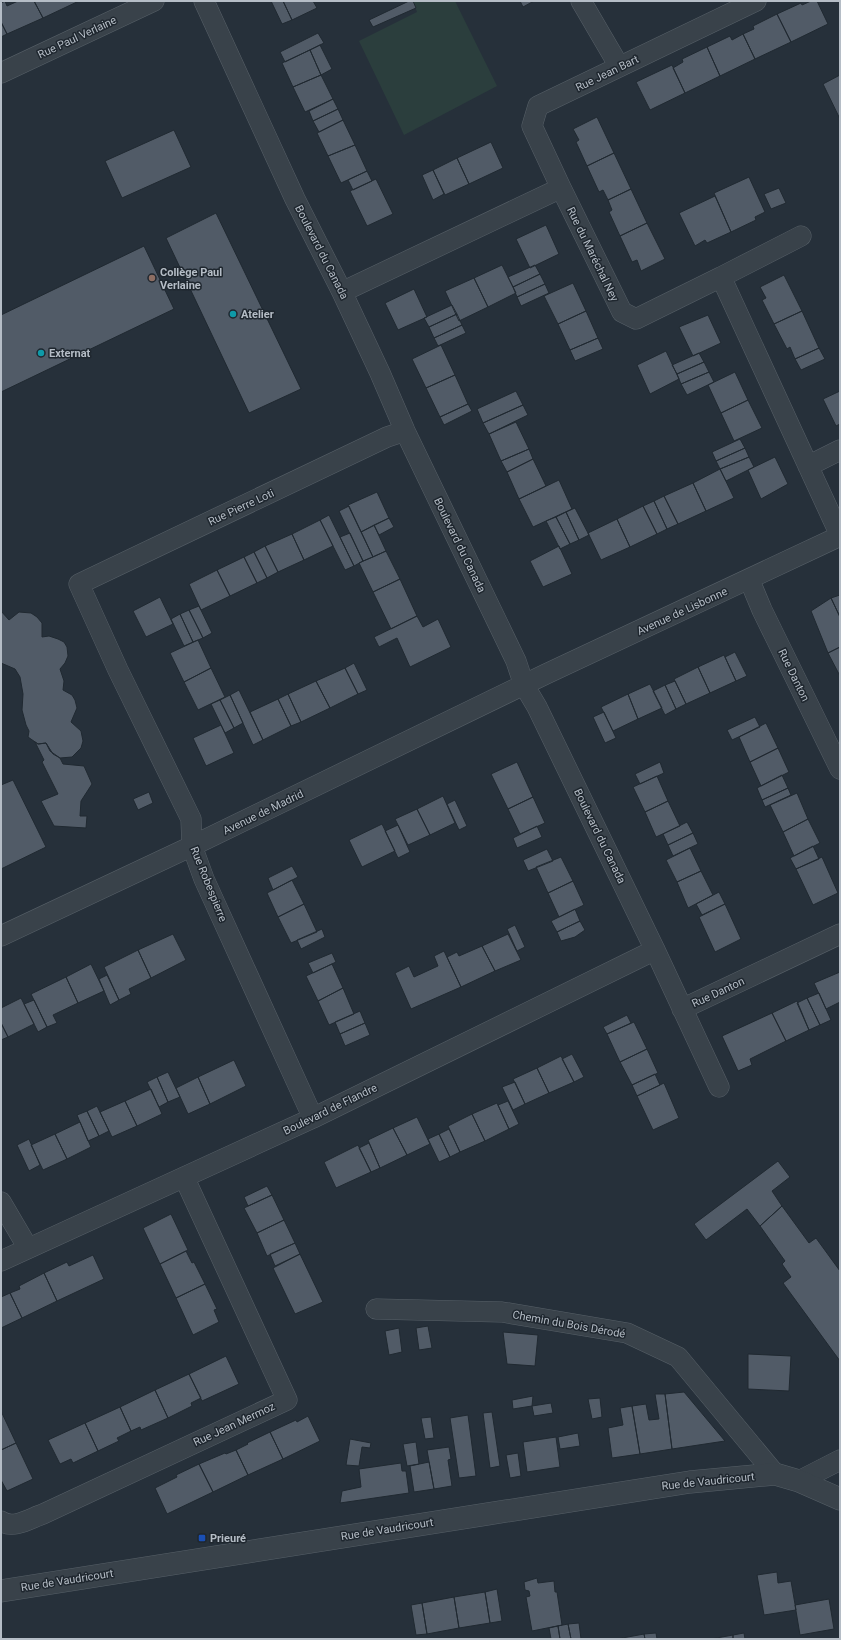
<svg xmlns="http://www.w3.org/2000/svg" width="841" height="1640" font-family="Roboto,sans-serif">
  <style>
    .green { fill: #2b3e3d }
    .building { fill: #515b67; stroke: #202931 }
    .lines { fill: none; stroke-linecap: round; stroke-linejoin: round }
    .minor-casing { stroke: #576068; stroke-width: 21 }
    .tertiary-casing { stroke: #576068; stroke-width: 23 }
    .minor { stroke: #39424a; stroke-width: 20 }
    .tertiary { stroke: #39424a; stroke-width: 22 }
    .education-dot { fill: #8d6e63; stroke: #1f272f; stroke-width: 1.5 }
    .culture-dot { fill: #0f9aa8; stroke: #1f272f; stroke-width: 1.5 }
    .transit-dot { fill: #1a4fb4; stroke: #1f272f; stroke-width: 1.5 }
    .labels { text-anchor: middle; stroke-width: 3; stroke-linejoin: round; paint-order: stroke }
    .street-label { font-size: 11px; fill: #b5bdc6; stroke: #1f272f }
    .poi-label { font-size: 11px; font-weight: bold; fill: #b5bdc6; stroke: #1f272f; text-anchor: start }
  </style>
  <rect width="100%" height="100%" fill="#26303a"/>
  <path class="green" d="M413,1H455L497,86L404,135L359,41L417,12Z"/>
  <path class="building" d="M5,1L7,6L18,1H34L43,18L7,34L1,22V3Z
    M34,1H79L43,18Z
    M271,1H283L292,20L282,24Z
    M283,1H313L317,8L292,20Z
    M409,1H413L416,8L373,27L369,20Z
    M520,1H534L523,7Z
    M811,1H817L828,24L791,42L777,14L801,3L802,5Z
    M777,14L791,42L755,59L743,34L754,29L753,26Z
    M1,22L7,34L1,37Z
    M318,33L324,43L285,62L280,52Z
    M743,34L755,59L720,76L707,47L730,36L732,40Z
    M320,45L332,69L321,75L310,50Z
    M707,47L720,76L685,93L673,68L683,62L682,59Z
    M310,50L321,75L293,87L282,63Z
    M672,65L685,93L650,110L636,82Z
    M321,75L333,99L305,112L293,87Z
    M840,75V119L823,84Z
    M333,99L338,109L313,121L309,111Z
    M338,109L343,120L319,132L313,121Z
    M597,117L614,153L587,166L576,142L579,140L573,129Z
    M343,120L355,145L328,156L317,133Z
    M174,130L191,167L122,198L105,161Z
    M491,142L503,168L469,184L457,158Z
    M355,145L367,171L341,183L328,156Z
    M614,153L631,189L608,200L603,190L599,192L587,166Z
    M457,158L469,184L445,195L433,170Z
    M433,170L444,194L433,200L422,175Z
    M367,171L372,181L353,190L348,180Z
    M749,177L765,212L755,217L756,220L731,232L714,193Z
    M376,179L393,214L367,226L350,191Z
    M779,188L786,203L771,209L764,194Z
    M631,189L647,223L620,236L609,212L612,210L608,200Z
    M715,196L731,232L707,243L705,240L695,246L679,213Z
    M216,213L301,389L249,413L166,238Z
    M647,223L665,259L641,271L637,260L632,262L620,236Z
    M546,225L559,254L530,268L516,239Z
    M144,246L174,309L1,392V315Z
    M502,265L516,293L488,307L474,278Z
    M535,265L540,274L513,287L508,277Z
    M540,274L545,284L517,297L513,287Z
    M784,275L802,311L774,324L762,300L766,298L760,287Z
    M474,278L488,307L459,321L445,291Z
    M573,283L586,311L558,324L544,296Z
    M545,284L549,293L521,306L517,297Z
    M414,289L427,317L398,330L385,303Z
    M452,305L457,314L429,327L424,318Z
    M586,311L598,338L570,350L558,324Z
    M802,311L819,348L795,359L790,347L787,349L774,324Z
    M457,314L462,325L434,338L429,327Z
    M708,315L721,343L693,356L679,327Z
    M462,325L466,333L438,346L434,338Z
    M598,338L603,349L575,361L570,350Z
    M441,345L455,375L426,388L412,359Z
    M819,348L825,359L801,370L795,359Z
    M666,351L679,379L650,394L637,365Z
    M699,353L704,362L677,374L672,365Z
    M704,362L709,372L681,384L677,374Z
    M709,372L714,382L687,395L681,384Z
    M735,372L748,400L721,413L708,385Z
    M455,375L468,404L440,417L426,388Z
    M516,391L523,405L483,423L477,409Z
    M840,391V424L836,426L823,399Z
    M748,400L762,428L734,441L721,413Z
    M468,404L472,411L444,425L440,417Z
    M523,405L528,415L489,434L483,423Z
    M516,422L529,449L501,461L489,434Z
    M740,439L745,448L716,461L712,452Z
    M745,448L749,457L720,469L716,461Z
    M529,449L533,459L507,472L501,461Z
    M749,457L754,467L726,481L720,469Z
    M775,457L788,484L761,499L748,470Z
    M533,459L546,486L519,499L507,472Z
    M720,469L734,498L706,511L693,483Z
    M559,480L572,509L533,527L519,499Z
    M693,483L706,511L678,524L664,496Z
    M377,492L389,518L361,532L348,505Z
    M664,496L678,524L667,529L654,501Z
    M654,501L667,529L657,534L643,506Z
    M349,506L373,557L363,561L339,511Z
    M643,506L657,534L630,547L617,519Z
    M575,508L589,535L579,540L566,512Z
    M566,512L579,540L570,544L556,517Z
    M329,515L354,566L345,570L320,520Z
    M556,517L570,544L560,549L546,521Z
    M389,518L394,527L379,535L374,525Z
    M617,519L630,547L601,560L588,533Z
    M320,520L333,546L304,560L292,534Z
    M374,525L386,551L373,557L361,532Z
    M350,533L363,561L354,566L340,537Z
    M292,534L304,560L278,572L265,546Z
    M265,546L278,572L267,578L254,552Z
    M559,546L572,574L543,587L530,561Z
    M386,551L400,579L373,592L359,563Z
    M254,552L267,578L257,583L244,557Z
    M244,557L257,583L230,596L217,570Z
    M217,570L230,596L201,610L189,584Z
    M400,579L417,616L391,629L373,592Z
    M840,595V617L831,598Z
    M160,597L173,624L146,637L133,611Z
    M831,598L840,617V647L828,653L811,611Z
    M199,606L212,633L203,638L189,610Z
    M189,610L203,638L193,642L180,614Z
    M1,611L9,620L19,612L31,613L37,617L42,623V637L49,636L58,639L64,642L67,647L68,656L65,663L60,669L64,681L63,690L72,695L75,700L77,708L71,722L81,731L83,741L81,748L72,757L60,758L53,754L46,743L38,744L28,737L29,731L26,725L22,710L23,694L20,677L15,669L1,663Z
    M180,614L193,642L184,646L171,619Z
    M417,616L423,627L438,619L451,647L410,667L397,638L379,647L374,637Z
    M198,640L211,668L184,682L170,653Z
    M840,647V676L828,653Z
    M735,652L747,676L736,681L725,657Z
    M724,655L736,681L710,693L698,667Z
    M354,663L367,690L358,694L345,668Z
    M698,667L710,693L686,704L674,679Z
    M211,668L225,697L198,710L184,682Z
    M345,668L358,694L330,708L316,681Z
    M316,681L330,708L301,722L288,694Z
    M675,681L686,704L676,709L665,685Z
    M650,684L662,708L638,719L628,694Z
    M665,685L676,709L665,715L653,691Z
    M239,690L263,740L253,745L230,695Z
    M288,694L301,722L291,726L278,699Z
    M628,694L638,719L613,731L601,707Z
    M230,695L243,723L234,728L220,700Z
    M278,699L291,726L263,740L250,712Z
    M220,700L234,728L225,733L211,704Z
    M604,712L616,738L605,743L593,717Z
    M755,717L760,727L732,740L727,730Z
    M766,723L778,748L750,762L739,737Z
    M221,725L234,753L206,766L193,738Z
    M35,742L38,744L46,743L50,751L60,758L63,764L84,766L92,784L81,801L80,816H87L86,828L54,826L41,801L58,794L42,762L44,760Z
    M778,748L789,772L761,786L750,762Z
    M517,762L533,797L508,809L491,774Z
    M660,762L664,773L640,784L635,774Z
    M782,775L788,788L762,800L757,788Z
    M657,776L668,801L645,812L633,787Z
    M13,780L46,847L1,869V785Z
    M788,788L791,795L765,807L762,800Z
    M149,792L153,803L138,810L133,799Z
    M797,793L808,819L783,832L770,805Z
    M443,796L455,823L430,835L417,809Z
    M533,797L545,823L520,834L508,809Z
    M455,800L467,826L459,830L447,804Z
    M668,801L680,826L656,837L645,812Z
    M417,809L430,835L408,845L395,819Z
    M808,819L820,843L794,856L783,832Z
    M687,822L693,833L668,845L663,834Z
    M382,824L395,851L362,867L349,840Z
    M398,825L410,852L398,858L385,831Z
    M537,826L542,837L517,848L513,838Z
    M693,833L698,844L673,856L668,845Z
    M813,846L819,859L796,869L790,858Z
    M690,848L701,871L677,882L666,860Z
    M547,849L553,861L528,871L523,860Z
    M561,857L573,881L548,893L536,867Z
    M822,857L838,893L813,905L796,869Z
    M292,866L298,877L273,890L268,878Z
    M701,871L713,895L688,908L677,882Z
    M292,880L304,904L278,917L267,893Z
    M573,881L584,905L559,917L548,893Z
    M719,892L725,904L702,915L696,904Z
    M304,904L317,932L291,943L278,917Z
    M725,904L741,939L715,952L699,917Z
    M575,909L580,921L557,932L551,921Z
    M580,921L585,930L575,937L561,941L557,932Z
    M515,925L525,947L517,951L507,929Z
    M322,929L325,937L301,949L297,940Z
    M173,934L186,960L151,978L138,950Z
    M508,934L521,960L495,971L482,946Z
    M482,946L495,971L461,987L447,957L457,952L459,956Z
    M138,950L151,978L129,989L131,994L119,1000L104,967Z
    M444,951L461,987L411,1009L395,973L409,966L414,977L438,966L434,956Z
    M332,953L336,962L313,973L308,963Z
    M91,964L104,991L78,1003L66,977Z
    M332,964L343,988L318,1001L306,976Z
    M840,972V1002L826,1009L814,983Z
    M107,975L119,1000L110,1005L99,979Z
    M66,977L78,1003L53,1015L57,1023L47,1027L31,994Z
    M343,988L354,1014L329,1025L318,1001Z
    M819,993L831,1020L820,1025L807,998Z
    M21,998L34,1024L8,1037L1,1023V1008Z
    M807,998L820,1025L809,1030L797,1003Z
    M34,1000L47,1027L38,1032L24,1004Z
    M797,1001L809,1030L786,1041L772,1013Z
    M360,1011L365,1023L340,1034L335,1022Z
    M772,1013L786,1041L750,1059L752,1065L738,1071L722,1036Z
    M627,1015L631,1023L607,1034L603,1027Z
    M634,1022L647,1049L620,1062L607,1034Z
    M1,1023L8,1037L1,1040Z
    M365,1023L370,1035L345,1046L340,1034Z
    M647,1049L658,1073L632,1085L620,1062Z
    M572,1054L584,1077L574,1082L562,1059Z
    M561,1056L574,1082L549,1093L537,1068Z
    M234,1060L246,1086L210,1104L198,1077Z
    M537,1068L549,1093L525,1104L513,1079Z
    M168,1072L180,1097L168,1102L157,1077Z
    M655,1074L660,1085L637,1096L632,1085Z
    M157,1077L168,1102L159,1107L147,1082Z
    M198,1077L210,1104L188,1114L176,1088Z
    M515,1082L525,1104L513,1110L502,1087Z
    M664,1083L679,1118L653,1130L637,1096Z
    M151,1089L162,1114L137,1126L125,1101Z
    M125,1101L137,1126L112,1137L100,1112Z
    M508,1101L519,1124L509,1129L498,1105Z
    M497,1103L509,1129L485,1141L472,1114Z
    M97,1106L109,1131L99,1136L87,1111Z
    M87,1111L99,1136L88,1141L77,1115Z
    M472,1114L485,1141L460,1152L448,1126Z
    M417,1117L430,1144L407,1155L393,1128Z
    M80,1122L91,1147L67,1159L55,1134Z
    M393,1128L407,1155L380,1168L368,1140Z
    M449,1129L460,1152L450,1157L439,1134Z
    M55,1134L67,1159L43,1170L31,1145Z
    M439,1134L450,1157L439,1162L428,1139Z
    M29,1139L40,1165L29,1171L17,1145Z
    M369,1143L380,1168L371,1172L359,1148Z
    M358,1145L371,1172L336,1188L324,1162Z
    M778,1161L790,1177L772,1191L782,1206L760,1226L747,1209L706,1240L694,1224Z
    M267,1186L272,1195L248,1206L244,1197Z
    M272,1195L284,1220L257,1233L244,1208Z
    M782,1206L809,1243L816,1238L840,1271V1361L783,1283L791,1277L782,1264L785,1261L760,1226Z
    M171,1214L188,1250L160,1264L143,1228Z
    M284,1220L295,1243L267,1256L257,1233Z
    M295,1243L300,1254L275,1266L270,1254Z
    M186,1251L192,1263L194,1262L205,1284L176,1298L160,1264Z
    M300,1254L323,1302L295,1314L273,1268Z
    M93,1255L104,1279L57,1301L44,1273L67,1262L69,1266Z
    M44,1273L57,1301L22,1318L10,1293L20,1289L19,1286Z
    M205,1284L217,1309L214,1310L219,1322L193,1335L176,1298Z
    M10,1293L22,1318L1,1328V1297Z
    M428,1326L432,1348L419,1350L416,1328Z
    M399,1328L402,1352L389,1355L385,1331Z
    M503,1332L538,1335L535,1366L507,1364Z
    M748,1354L791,1356L789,1391L748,1389Z
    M226,1356L239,1384L202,1401L189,1374Z
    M189,1374L201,1398L191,1403L192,1406L168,1418L155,1390Z
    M155,1390L168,1418L141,1430L140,1427L131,1431L120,1407Z
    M684,1392L725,1441L672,1449L665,1394Z
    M655,1394H665L672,1449L640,1454L632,1406L646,1404L649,1420L659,1419Z
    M533,1396L532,1406L513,1409L512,1400Z
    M600,1398L602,1417L592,1419L588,1399Z
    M551,1403L553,1413L534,1416L532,1406Z
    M632,1406L640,1454L612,1458L608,1428L623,1425L620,1408Z
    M120,1407L131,1431L117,1438L119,1441L98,1451L85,1423Z
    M1,1411L16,1443L1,1450Z
    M492,1412L500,1466L490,1468L483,1413Z
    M468,1415L476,1476L459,1478L450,1418Z
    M308,1416L320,1441L283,1459L270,1432L296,1420L297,1422Z
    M431,1417L434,1438L425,1439L421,1418Z
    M85,1423L98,1451L73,1463L71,1459L60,1464L48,1440Z
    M270,1432L283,1459L248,1475L236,1450L248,1444L247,1443Z
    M578,1433L580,1446L560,1449L558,1437Z
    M556,1437L560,1467L527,1472L523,1442Z
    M350,1439L371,1443L370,1448L362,1447L359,1466L346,1465Z
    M416,1442L419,1464L407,1466L403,1444Z
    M16,1443L33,1479L7,1491L1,1480V1450Z
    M449,1447L451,1459L448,1460L452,1486L434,1489L427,1450Z
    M236,1450L248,1475L213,1492L199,1464L225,1453L226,1454Z
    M518,1453L521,1476L510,1478L506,1455Z
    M429,1462L434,1489L414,1492L410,1466Z
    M401,1463L402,1471H406L409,1493L340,1503L342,1491L361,1487L359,1469Z
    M199,1464L213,1492L167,1514L155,1488L177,1477L176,1475Z
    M777,1572L778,1583L791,1581L796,1610L764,1615L757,1575Z
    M537,1578L538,1583L554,1581L555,1592H557L562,1625L532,1631L526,1597L530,1596L529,1591L525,1590L524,1582Z
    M497,1589L502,1621L490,1623L485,1592Z
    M485,1592L490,1623L459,1628L454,1597Z
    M454,1597L459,1628L427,1634L422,1603Z
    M829,1599L834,1629L800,1635L795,1605Z
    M422,1603L427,1634L416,1635L411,1605Z
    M579,1623L581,1639H571L568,1624Z
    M568,1624L571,1639H560L558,1626Z
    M558,1626L560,1639H551L549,1628Z
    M656,1633L657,1639H645L644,1634Z
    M744,1633L745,1639H733V1635Z
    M644,1634L645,1639H617Z
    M733,1635V1639H711Z"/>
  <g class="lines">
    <g class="minor-casing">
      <path id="minor" d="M204,1L295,199L342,292L380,373L405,431L516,661L524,685L537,707L655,950L719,1087
        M581,1L619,66
        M1,73L154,1
        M561,188L532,126L538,106L756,1
        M721,277L801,236
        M342,292L561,188L622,312L636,319L721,277L840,535
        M808,466L840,450
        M749,579L762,610L840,769
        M1,936L192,846L546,674L840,536
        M682,1009L840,934
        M313,1118L204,879L192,846L191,819L118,670L79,584L387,437L405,431
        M1,1202L28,1248
        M1,1261L313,1118L655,950
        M376,1309L502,1312L627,1333L678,1357L775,1474
        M799,1481L840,1460
        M1,1521C13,1530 31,1518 43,1514L287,1400L184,1177"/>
    </g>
    <g class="tertiary-casing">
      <path id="tertiary" d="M1,1591L690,1482L775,1474L799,1481L840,1499"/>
    </g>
    <use href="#minor" class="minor"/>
    <use href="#tertiary" class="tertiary"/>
  </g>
  <circle class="education-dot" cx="152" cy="278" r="4"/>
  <g class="culture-dot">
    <circle cx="233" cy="314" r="4"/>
    <circle cx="41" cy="353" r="4"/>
  </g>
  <rect class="transit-dot" x="198" y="1534" width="8" height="8" rx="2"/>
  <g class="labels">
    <g class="street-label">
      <text transform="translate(77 37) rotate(-25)" y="4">Rue Paul Verlaine</text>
      <text transform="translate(607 73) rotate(-26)" y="4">Rue Jean Bart</text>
      <text transform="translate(322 252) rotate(63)" y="4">Boulevard du Canada</text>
      <text transform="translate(593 254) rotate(64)" y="4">Rue du Maréchal Ney</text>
      <text transform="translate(241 507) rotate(-25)" y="4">Rue Pierre Loti</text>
      <text transform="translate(460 545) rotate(64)" y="4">Boulevard du Canada</text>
      <text transform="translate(682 611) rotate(-25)" y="4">Avenue de Lisbonne</text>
      <text transform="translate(794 675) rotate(64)" y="4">Rue Danton</text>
      <text transform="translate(263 812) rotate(-26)" y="4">Avenue de Madrid</text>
      <text transform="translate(600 836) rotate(64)" y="4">Boulevard du Canada</text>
      <text transform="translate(209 884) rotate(68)" y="4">Rue Robespierre</text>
      <text transform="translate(718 992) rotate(-25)" y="4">Rue Danton</text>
      <text transform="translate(330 1109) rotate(-26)" y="4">Boulevard de Flandre</text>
      <text transform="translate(569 1324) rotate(10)" y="4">Chemin du Bois Dérodé</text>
      <text transform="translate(234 1424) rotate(-25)" y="4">Rue Jean Mermoz</text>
      <text transform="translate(708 1481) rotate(-6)" y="4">Rue de Vaudricourt</text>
      <text transform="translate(387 1529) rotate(-9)" y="4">Rue de Vaudricourt</text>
      <text transform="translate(67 1580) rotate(-9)" y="4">Rue de Vaudricourt</text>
    </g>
    <g class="poi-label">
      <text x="160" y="276">Collège Paul<tspan x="160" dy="13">Verlaine</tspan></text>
      <text x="241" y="318">Atelier</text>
      <text x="49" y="357">Externat</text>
      <text x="210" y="1542">Prieuré</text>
    </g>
  </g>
  <rect width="841" height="1640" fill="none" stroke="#b5bdc6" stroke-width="4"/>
</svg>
